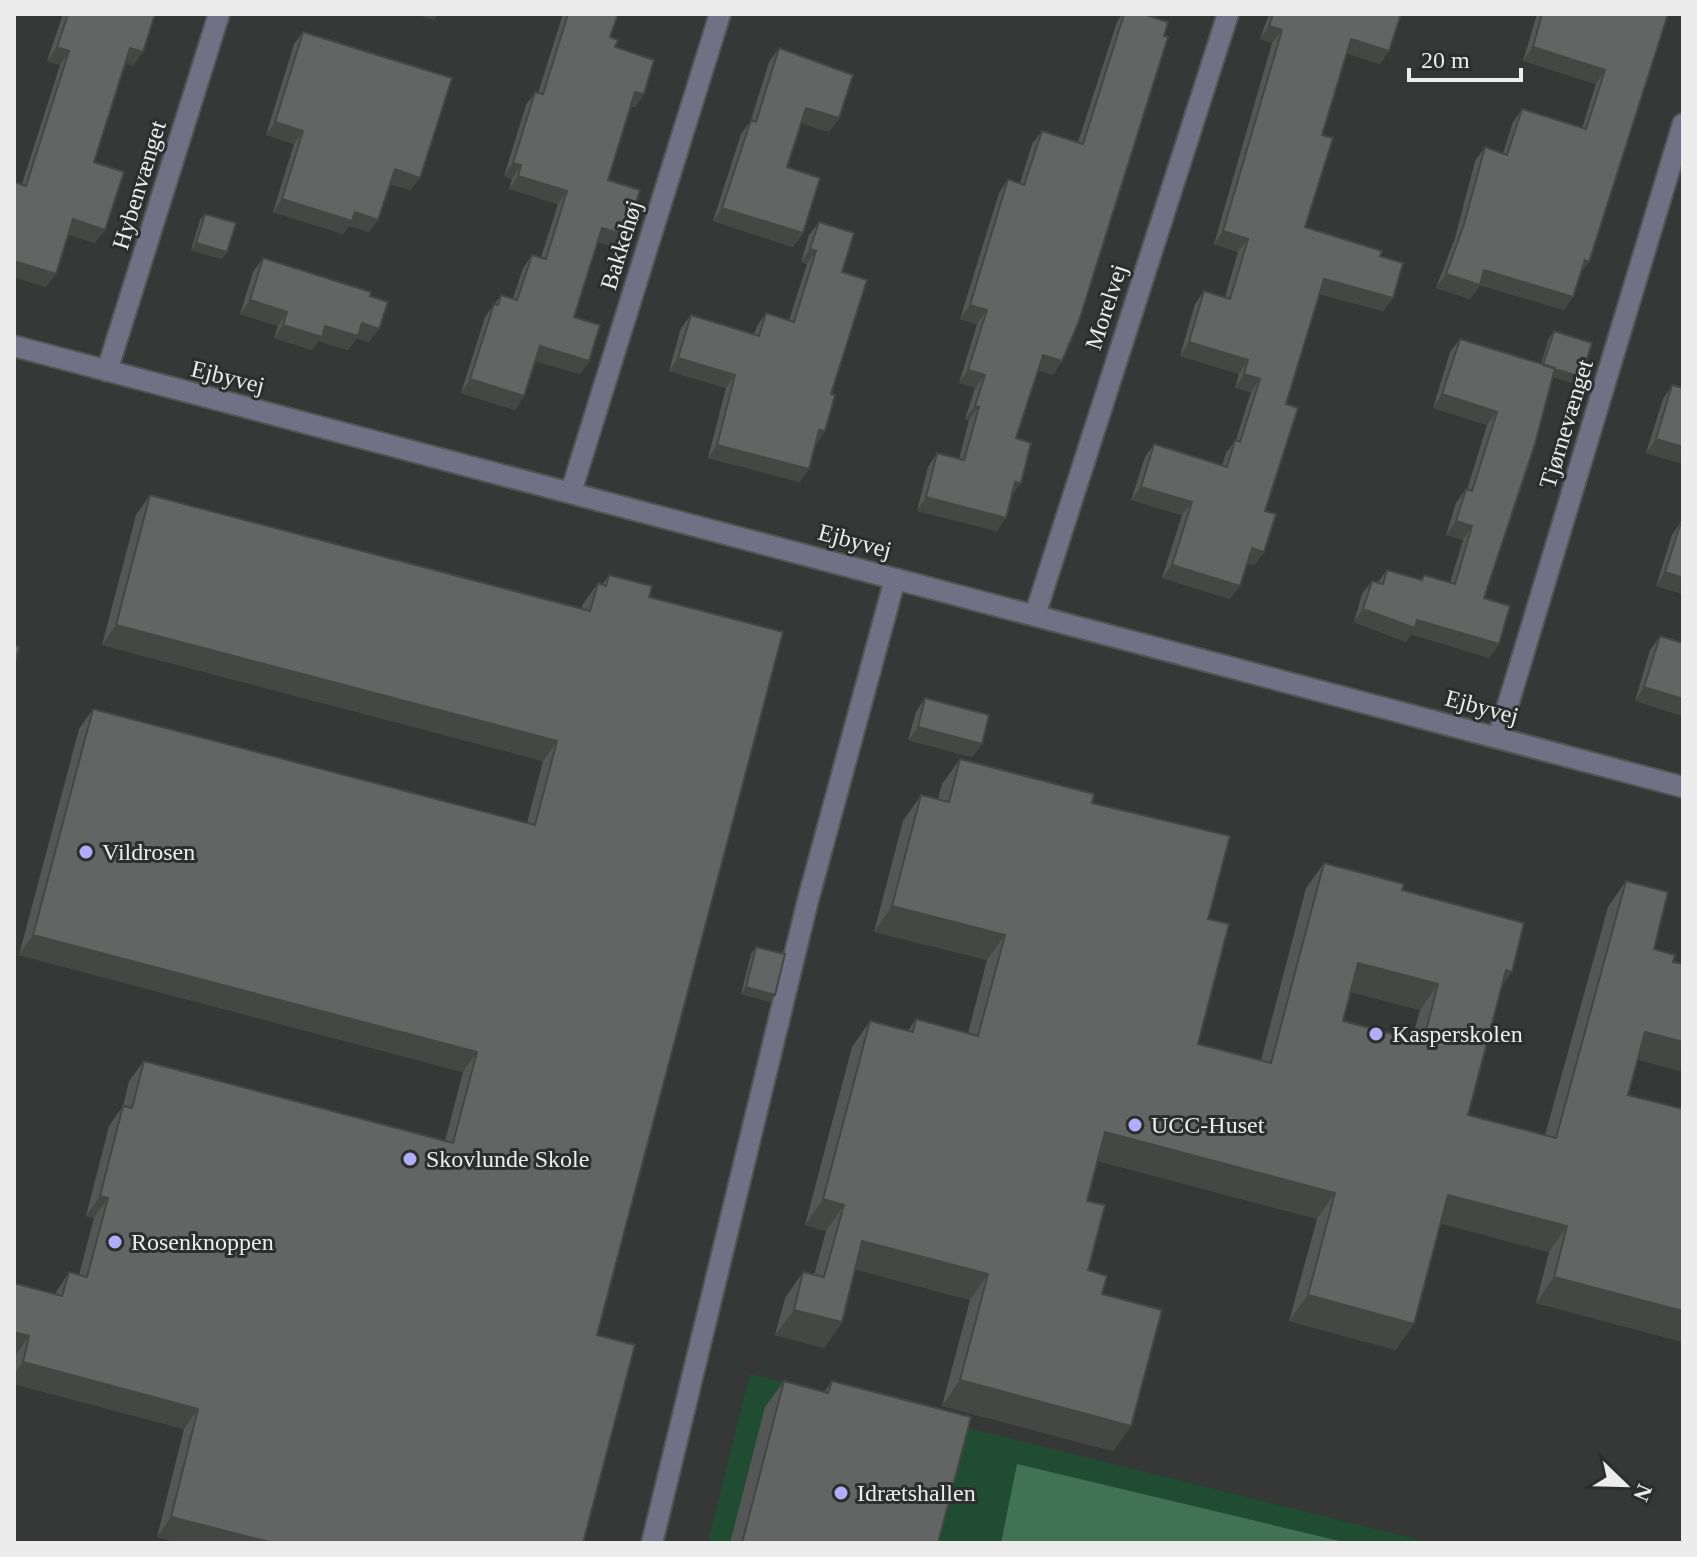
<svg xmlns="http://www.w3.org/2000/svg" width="1697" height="1557" font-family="Georgia,serif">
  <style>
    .green { fill: #204c32 }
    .forest { fill: #427254 }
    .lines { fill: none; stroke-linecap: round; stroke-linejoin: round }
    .minor-casing { stroke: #525553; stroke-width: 24 }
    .minor { stroke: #717186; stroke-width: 20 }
    .wall { fill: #545755; fill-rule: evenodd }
    .shaded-wall { fill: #454745 }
    .building { fill: #626563; stroke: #454745; stroke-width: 2; fill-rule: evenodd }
    .poi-dot { fill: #b0aefa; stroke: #2b2e2c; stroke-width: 3 }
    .labels { text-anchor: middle; stroke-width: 6; stroke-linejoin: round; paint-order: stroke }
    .street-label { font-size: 24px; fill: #ebeceb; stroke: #2b2e2c }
    .poi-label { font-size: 24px; fill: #ebeceb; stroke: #2b2e2c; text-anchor: start }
  </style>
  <rect width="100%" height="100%" fill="#353836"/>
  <path class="green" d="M750,1374L1432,1543H708Z"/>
  <path class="forest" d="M1017,1464L1348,1543H1001Z"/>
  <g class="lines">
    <g class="minor-casing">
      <path id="minor" d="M14,346L1683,787
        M107,371L219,14
        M571,492L720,14
        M1035,615L1228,14
        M1498,738L1683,124
        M652,1543L808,900L895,579"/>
    </g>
    <use href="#minor" class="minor"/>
  </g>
  <path class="wall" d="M63,14H155L133,66L126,63L94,162L95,243L68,234L46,287L14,277V182L22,184L60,65L47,61Z
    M563,14H618L610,37L615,47L644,94L635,107L630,106L608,180L626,235L617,248L598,242L574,317L589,361L580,374L535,361L524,396L515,410L461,393L485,317L501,295L513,298L523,268L532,255L541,257L558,204L509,189L512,179L504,176L526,105L535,92L538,93Z
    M1122,14H1143L1062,361L1053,375L1038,370L1016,438L1011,496L997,531L917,511L928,467L937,453L959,459L969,420L965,419L975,388L959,383L977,324L960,319L999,193L1008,179L1020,183L1032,144L1042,131L1078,142L1117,22Z
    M1269,14H1401L1380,64L1347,53L1322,135L1305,227L1380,256L1393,298L1383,311L1319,294L1286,404L1265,511L1264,552L1254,565L1247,563L1230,599L1162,578L1182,515L1131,500L1145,457L1154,444L1222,465L1226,453L1236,440L1251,392L1235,388L1239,374L1180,356L1195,304L1204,291L1225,297L1238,252L1214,244L1272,43L1260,39Z
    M1537,14H1668L1580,275L1564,310L1480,285L1470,299L1436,288L1455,238L1475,161L1485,147L1503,153L1513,122L1522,109L1582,128L1596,84L1523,61Z
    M303,32L411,190L390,184L369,232L349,226L343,234L273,212L294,144L266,135L294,44Z
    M779,48L839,118L829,132L801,123L787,167L803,233L793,247L713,221L741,134L751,120L769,62Z
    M205,214L227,252L222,259L191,250L200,220Z
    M819,222L842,272L816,445L800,482L708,458L726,388L669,371L681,328L691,315L754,334L757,326L766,313L789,320L807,264L801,262L809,235Z
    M263,258L370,296L369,342L357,338L348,350L318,341L312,350L274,338L278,326L240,314L253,272Z
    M1554,331L1581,377L1576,384L1553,377L1484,598L1499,644L1489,658L1411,634L1406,642L1354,622L1362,594L1372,581L1378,582L1387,570L1420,580L1424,575L1450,583L1463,540L1446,535L1456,503L1466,489L1467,490L1487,425L1433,408L1450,352L1460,339L1541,364L1549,338Z
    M1672,385L1683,464L1646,453L1663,399Z
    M150,495L582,608L583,604L598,583L602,585L609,575L649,597L583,1543H180L157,1537L184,1429L14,1384L15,1356L69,1272L79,1275L94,1218L86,1216L109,1126L123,1106L129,1081L144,1061L445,1141L463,1072L19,955L79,729L93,709L527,823L543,761L102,645L136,515Z
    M1681,522H1683V594L1656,586L1672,535Z
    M1660,636L1683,643V716L1635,701L1650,650Z
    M925,698L982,744L972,757L908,740L916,712Z
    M960,759L1092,803L1208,919L1198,1044L1261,1060L1306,888L1324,863L1402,890L1501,987L1468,1115L1545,1135L1608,907L1626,881L1654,949L1638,1060L1628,1095L1683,1109V1342L1536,1303L1549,1252L1440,1223L1396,1350L1289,1321L1317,1219L1098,1161L1087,1201L1088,1270L1102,1294L1131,1426L1113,1451L942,1406L970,1300L854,1269L842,1322L824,1348L775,1335L785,1298L803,1272L814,1275L826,1231L805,1225L852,1047L870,1021L908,1031L916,1019L968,1033L987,960L874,932L903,821L921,795L938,799L942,784ZM1351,992L1420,1010L1412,1039L1343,1021Z
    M756,947L775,995L770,1002L741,994L751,954Z
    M784,1381L824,1392L832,1381L938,1543H730L765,1407Z"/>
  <path class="shaded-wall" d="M415,14H439L434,20Z
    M1269,26L1282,30L1272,43L1260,39Z
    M1351,39L1389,51L1380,64L1342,52Z
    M57,47L69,51L60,65L47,61Z
    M1533,47L1605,70L1596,84L1523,61Z
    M130,48L143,52L133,66L121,62Z
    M635,92L644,94L635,107L625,105Z
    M806,108L839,118L829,132L796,122Z
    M275,122L303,131L294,144L266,135Z
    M513,163L521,165L512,179L504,176Z
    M395,169L420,178L411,190L386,182Z
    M518,176L567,191L558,204L509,189Z
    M282,199L355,212L378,220L369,232L349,226L343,234L273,212Z
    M722,208L803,233L793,247L713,221Z
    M73,219L105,230L95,243L63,233Z
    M602,228L626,235L617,248L593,241Z
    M1223,231L1248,239L1238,252L1214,244Z
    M196,243L227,252L222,259L191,250Z
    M810,249L816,251L807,264L801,262Z
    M1585,260L1589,262L1580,275Z
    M14,261L56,274L46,287L14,277Z
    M1484,270L1573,297L1564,310L1475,283Z
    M1446,274L1480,285L1470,299L1436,288Z
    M1324,279L1393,298L1383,311L1314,292Z
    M250,300L287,312L278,326L240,314Z
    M970,305L987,310L977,324L960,319Z
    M362,323L379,329L369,342L357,338L348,350L318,341L312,350L274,338L283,325Z
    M1189,342L1248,360L1239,374L1180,356Z
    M540,346L589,361L580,374L531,360Z
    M1043,355L1062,361L1053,375L1034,368Z
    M678,358L735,375L726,388L669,371Z
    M1543,365L1581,377L1576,384L1538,372Z
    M968,370L985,375L975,388L959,383Z
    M1244,374L1260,379L1251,392L1235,388Z
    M470,379L524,396L515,410L461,393Z
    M1442,394L1497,412L1487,425L1433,408Z
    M975,406L979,407L969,420L965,419Z
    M819,430L825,431L816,445Z
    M1656,439L1683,447V464L1646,453Z
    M717,445L809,469L800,482L708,458Z
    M1015,482L1021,483L1011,497Z
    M1141,487L1192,502L1182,515L1131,500Z
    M926,497L1006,518L997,531L917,511Z
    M1456,521L1472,526L1463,540L1446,535Z
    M1252,548L1264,552L1254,565L1243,561Z
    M1172,565L1240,586L1230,599L1162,578Z
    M1665,572L1683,578V594L1656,586Z
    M1363,609L1417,620L1499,644L1489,658L1411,634L1406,642L1354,622Z
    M116,625L557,741L543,761L102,645Z
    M1644,687L1683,699V716L1635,701Z
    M918,727L982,744L972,757L908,740Z
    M892,906L1005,935L987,960L874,932Z
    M33,935L477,1052L463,1072L19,955Z
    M1358,963L1438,984L1420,1010L1340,989Z
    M1506,970L1512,972L1494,998Z
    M746,987L775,995L770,1002L741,994Z
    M1645,1032L1683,1042V1072L1627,1057Z
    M1105,1132L1335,1193L1317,1219L1087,1158Z
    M1448,1195L1567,1226L1549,1252L1430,1221Z
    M100,1196L108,1198L94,1218L86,1216Z
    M823,1199L844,1205L826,1231L805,1225Z
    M862,1241L988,1274L970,1300L843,1266Z
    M1554,1277L1683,1311V1342L1536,1303Z
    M1308,1295L1414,1324L1396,1350L1289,1321Z
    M794,1310L842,1322L824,1348L775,1335Z
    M14,1332L29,1336L15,1356L14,1355Z
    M23,1362L198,1409L184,1429L14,1384V1374Z
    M960,1380L1131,1426L1113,1451L942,1406Z
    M171,1517L273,1543H180L157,1537Z"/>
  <path class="building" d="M68,14H155L143,52L130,48L94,162L124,172L105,230L73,219L56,274L14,261V182L26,186L69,51L57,47Z
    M568,14H618L610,37L618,40L615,47L654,60L644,94L635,92L608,180L640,190L626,235L602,228L574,317L600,325L589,361L540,346L524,396L470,379L494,304L498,305L501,295L517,300L532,255L546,259L567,191L518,176L521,165L513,163L535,92L543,94Z
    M1124,14H1143L1168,22L1164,36L1168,37L1079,321L1062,361L1043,355L1016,438L1031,443L1021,483L1015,482L1006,518L926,497L937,453L964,460L979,407L975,406L985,375L968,370L987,310L970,305L1008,179L1024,185L1042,131L1083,144Z
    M1273,14H1401L1389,51L1351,39L1322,135L1333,138L1305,227L1382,251L1380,256L1403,263L1393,298L1324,279L1286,404L1298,408L1265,511L1276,514L1264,552L1252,548L1240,586L1172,565L1192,502L1141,487L1154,444L1227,467L1235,440L1240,442L1260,379L1244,374L1248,360L1189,342L1204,291L1230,299L1248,239L1223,231L1282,30L1269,26Z
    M1542,14H1668L1589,262L1585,260L1573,297L1484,270L1480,285L1446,274L1464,224L1485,147L1507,155L1522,109L1586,129L1605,70L1533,47Z
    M303,32L452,78L420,178L395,169L378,220L355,212L352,221L282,199L303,131L275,122Z
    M779,48L853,75L839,118L806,108L787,167L820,178L803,233L722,208L751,120L756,122Z
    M205,214L236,223L227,252L196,243Z
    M819,222L854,233L842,272L867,280L831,394L835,395L825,431L819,430L809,469L717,445L735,375L678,358L691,315L759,336L766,313L794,322L816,251L810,249Z
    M263,258L371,292L370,296L388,302L379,329L362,323L358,336L325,326L322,337L283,325L287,312L250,300Z
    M1554,331L1592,343L1581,377L1543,365Z
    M1460,339L1555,368L1535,444L1484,598L1510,606L1499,644L1417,620L1415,628L1363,609L1372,581L1383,584L1387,570L1422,580L1424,575L1455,584L1472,526L1456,521L1466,489L1472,491L1497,412L1442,394Z
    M1672,385L1683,388V447L1656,439Z
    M150,495L590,611L598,583L606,586L609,575L652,586L649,597L783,632L597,1335L635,1345L583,1543H273L171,1517L198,1409L23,1362L29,1336L14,1332V1283L62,1296L69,1272L87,1277L108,1198L100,1196L123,1106L132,1108L144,1061L453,1143L477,1052L33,935L93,709L535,825L557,741L116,625Z
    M1681,522H1683V578L1665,572Z
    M1660,636L1683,643V699L1644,687Z
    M14,645L19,647L14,667Z
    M925,698L989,715L982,744L918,727Z
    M960,759L1094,794L1092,803L1230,836L1208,919L1229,924L1198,1044L1271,1063L1324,863L1404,884L1402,890L1524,923L1512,972L1506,970L1468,1115L1556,1138L1626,881L1668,892L1654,949L1675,955L1673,962L1683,964V1042L1645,1032L1628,1095L1683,1109V1311L1554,1277L1567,1226L1448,1195L1414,1324L1308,1295L1335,1193L1105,1132L1087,1201L1105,1205L1088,1270L1107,1276L1102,1294L1162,1310L1131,1426L960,1380L988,1274L862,1241L842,1322L794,1310L803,1272L824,1277L844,1205L823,1199L870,1021L913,1032L916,1019L978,1036L1005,935L892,906L921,795L949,802ZM1358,963L1438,984L1423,1042L1343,1021Z
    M756,947L785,954L775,995L746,987Z
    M784,1381L828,1393L832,1381L971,1417L938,1543H742Z"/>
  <g class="poi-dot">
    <circle cx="86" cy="852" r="8"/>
    <circle cx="1376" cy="1034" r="8"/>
    <circle cx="1135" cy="1125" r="8"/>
    <circle cx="410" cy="1159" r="8"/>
    <circle cx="115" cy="1242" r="8"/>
    <circle cx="841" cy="1493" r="8"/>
  </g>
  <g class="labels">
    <g class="street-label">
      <text transform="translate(139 185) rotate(-73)" y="8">Hybenvænget</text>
      <text transform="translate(621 245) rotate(-73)" y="8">Bakkehøj</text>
      <text transform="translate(1106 307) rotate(-72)" y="8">Morelvej</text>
      <text transform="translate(228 377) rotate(14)" y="8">Ejbyvej</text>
      <text transform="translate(1566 424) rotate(-73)" y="8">Tjørnevænget</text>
      <text transform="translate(855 541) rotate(15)" y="8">Ejbyvej</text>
      <text transform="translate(1482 707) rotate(15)" y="8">Ejbyvej</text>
    </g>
    <g class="poi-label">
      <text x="102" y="860">Vildrosen</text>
      <text x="1392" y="1042">Kasperskolen</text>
      <text x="1151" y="1133">UCC-Huset</text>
      <text x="426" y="1167">Skovlunde Skole</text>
      <text x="131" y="1250">Rosenknoppen</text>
      <text x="857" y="1501">Idrætshallen</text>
    </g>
  </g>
  <rect width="1697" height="1557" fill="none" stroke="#ebeceb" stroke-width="32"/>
  <g transform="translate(1625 1485) rotate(113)" stroke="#2b2e2c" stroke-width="6" paint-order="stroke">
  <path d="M0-6L14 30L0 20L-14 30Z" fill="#ebeceb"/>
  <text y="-12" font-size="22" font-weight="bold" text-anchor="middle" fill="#ebeceb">N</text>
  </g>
  <path d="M1409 68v12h112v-12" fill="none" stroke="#ebeceb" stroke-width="4"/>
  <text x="1421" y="68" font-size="24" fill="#ebeceb" stroke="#2b2e2c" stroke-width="6" paint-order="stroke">20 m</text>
</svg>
